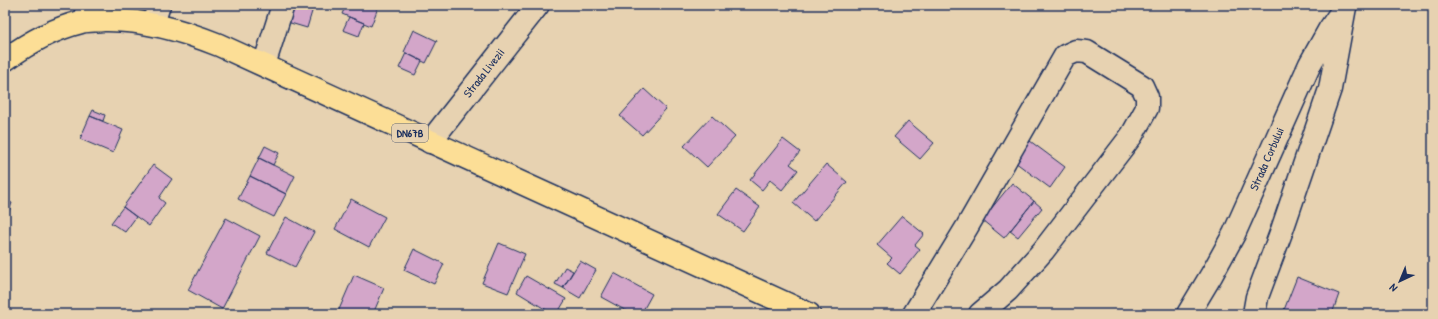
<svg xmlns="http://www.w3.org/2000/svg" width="1438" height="319" font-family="'Patrick Hand',sans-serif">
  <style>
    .building { fill: #d3a6c9; stroke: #1b2f5e }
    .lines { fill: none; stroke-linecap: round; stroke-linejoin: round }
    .minor-casing { stroke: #1b2f5e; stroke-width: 25 }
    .tertiary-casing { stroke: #1b2f5e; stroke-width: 25 }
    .primary-casing { stroke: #1b2f5e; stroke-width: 25 }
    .minor { stroke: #e7d2b1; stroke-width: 22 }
    .tertiary { stroke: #e7d2b1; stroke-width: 22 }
    .primary { stroke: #fcde96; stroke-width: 22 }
    .labels { text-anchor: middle; stroke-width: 3; stroke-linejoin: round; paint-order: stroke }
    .shield { fill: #e7d2b1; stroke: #586077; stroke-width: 1 }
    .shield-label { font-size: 11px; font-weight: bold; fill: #1b2f5e }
    .street-label { font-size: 12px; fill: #1b2f5e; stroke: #e7d2b1 }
  </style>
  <rect width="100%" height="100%" fill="#e7d2b1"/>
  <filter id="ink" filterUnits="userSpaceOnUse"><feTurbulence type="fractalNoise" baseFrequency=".025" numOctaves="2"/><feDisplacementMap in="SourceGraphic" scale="8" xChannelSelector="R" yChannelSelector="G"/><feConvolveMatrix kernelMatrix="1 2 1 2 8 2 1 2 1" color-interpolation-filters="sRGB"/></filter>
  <g filter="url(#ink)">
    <path class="building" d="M292,5H314L307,28L287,22Z
      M346,5H379L371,26L342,14Z
      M349,17L364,23L359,36L343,30Z
      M414,30L437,41L426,63L404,52Z
      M406,53L422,61L415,75L399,68Z
      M644,89L666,109L642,135L620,116Z
      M93,110L105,115L103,121L90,116Z
      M90,116L123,130L113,153L80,139Z
      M712,116L735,137L707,167L684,146Z
      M908,121L934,143L920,159L894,137Z
      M783,139L800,152L790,164L798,170L782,190L770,180L762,190L750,180Z
      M1030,141L1065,167L1050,188L1015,162Z
      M265,146L279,153L273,165L259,158Z
      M259,158L295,176L286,194L250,176Z
      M826,164L847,182L814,221L793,203Z
      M153,165L172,179L159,198L165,203L149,226L123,207Z
      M250,176L286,194L274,217L238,199Z
      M1012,183L1034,201L1004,238L982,220Z
      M736,190L760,207L743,231L718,214Z
      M351,199L385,217L369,247L335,229Z
      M5,201L12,203L5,222Z
      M1034,201L1042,208L1018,237L1010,231Z
      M123,207L136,217L125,232L111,223Z
      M902,216L924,234L915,245L920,249L900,274L887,263L892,258L877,245Z
      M286,217L314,232L295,267L267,253Z
      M226,218L260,236L222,309L188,290Z
      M499,243L525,254L508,293L482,283Z
      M414,249L444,264L434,284L404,270Z
      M580,261L596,270L580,298L563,288Z
      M565,267L573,271L563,288L555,284Z
      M614,273L652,294L641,314H632L601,297Z
      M354,275L384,288L373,314H343L338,312Z
      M526,276L566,299L557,314H553L517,292Z
      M1297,277L1339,294L1332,314H1294L1284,310Z"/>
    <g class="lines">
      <g class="minor-casing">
        <path id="minor" d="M83,21L89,5
          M153,24L159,5
          M264,65L283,5
          M430,142L538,5
          M914,314L967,227L1065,56L1076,51L1087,52L1142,86L1147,97V108L1132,135L1043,251L1008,290L980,314
          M1254,314L1257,297L1282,230L1330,89L1345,7"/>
      </g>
      <g class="tertiary-casing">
        <path id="tertiary" d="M1188,314L1212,274L1234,234L1310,64L1329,30L1346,5"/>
      </g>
      <g class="primary-casing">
        <path id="primary" d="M5,60C28,43 53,29 81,22C88,20 96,21 103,20C143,19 182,30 219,45L809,314"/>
      </g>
      <use href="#minor" class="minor"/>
      <use href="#tertiary" class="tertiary"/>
      <use href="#primary" class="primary"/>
    </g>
  </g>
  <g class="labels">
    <rect class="shield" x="392" y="124" width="36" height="18" rx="3"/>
    <g class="shield-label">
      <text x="410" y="137">DN67B</text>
    </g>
    <g class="street-label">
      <text transform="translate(484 73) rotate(-52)" y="4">Strada Livezii</text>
      <text transform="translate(1267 159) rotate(-66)" y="4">Strada Corbului</text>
    </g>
  </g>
  <rect width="1438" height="319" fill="none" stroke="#e7d2b1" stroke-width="20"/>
  <rect x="10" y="10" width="1418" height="299" fill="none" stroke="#1b2f5e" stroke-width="1.5" filter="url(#ink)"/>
  <g transform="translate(1400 281) rotate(224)" stroke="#e7d2b1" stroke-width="3" paint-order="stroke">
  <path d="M0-3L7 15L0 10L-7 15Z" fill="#1b2f5e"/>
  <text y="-6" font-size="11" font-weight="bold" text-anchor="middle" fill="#1b2f5e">N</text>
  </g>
</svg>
